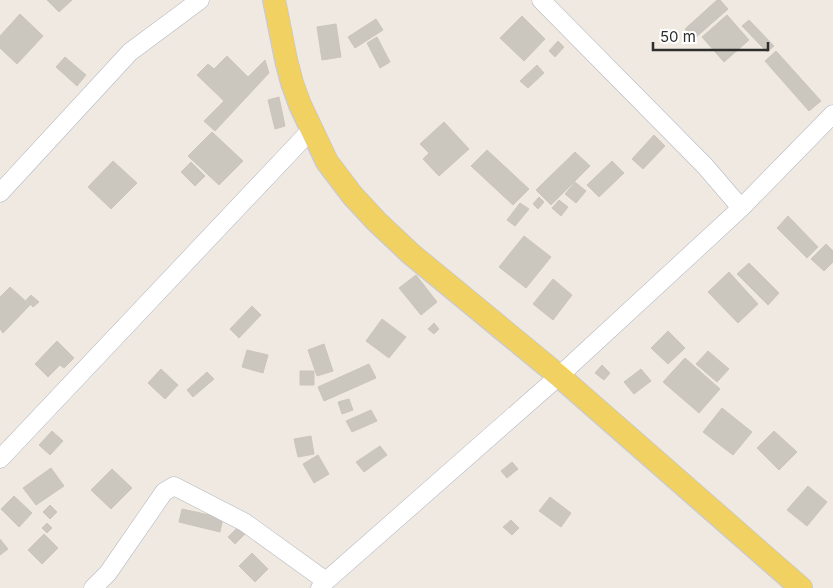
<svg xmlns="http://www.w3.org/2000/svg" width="833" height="588" font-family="Inter,sans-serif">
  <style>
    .building { fill: #cbc7bf; stroke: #cbc5ba }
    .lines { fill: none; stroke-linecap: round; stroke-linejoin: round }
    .minor-casing { stroke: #b4b7c1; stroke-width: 19 }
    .major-casing { stroke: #c9c9c9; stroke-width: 24 }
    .minor { stroke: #fff; stroke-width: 18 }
    .major { stroke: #f2d163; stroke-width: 22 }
  </style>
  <rect width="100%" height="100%" fill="#efe9e1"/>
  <path class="building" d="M47,0H72L59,12Z
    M717,0H720L728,9L694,39L685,29Z
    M20,14L43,36L17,64L0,48V36Z
    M727,15L749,40L724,62L702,37Z
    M522,16L545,39L524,61L500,38Z
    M376,19L383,30L355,48L348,37Z
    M749,20L774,46L767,52L742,26Z
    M336,24L341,57L322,60L317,27Z
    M377,37L390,62L380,68L367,43Z
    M558,41L564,47L555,57L549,51Z
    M776,51L821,101L809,111L765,61Z
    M227,56L248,77L265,60L269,73L215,131L204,121L224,101L197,75L208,64L214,69Z
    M65,57L86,75L77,86L56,67Z
    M537,65L544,73L528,88L520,81Z
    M279,97L285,126L275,129L268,100Z
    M444,122L469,149L439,176L423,159L429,153L420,144Z
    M212,132L243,161L219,185L188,156Z
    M654,135L665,146L643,169L632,159Z
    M487,150L529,189L513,205L471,166Z
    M575,152L590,166L551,205L536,190Z
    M113,161L137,183L111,209L88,187Z
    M612,161L624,173L599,197L587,185Z
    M191,162L205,176L195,186L181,172Z
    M575,182L586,191L576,203L565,194Z
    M539,197L544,202L538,209L533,204Z
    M559,200L568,207L561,216L552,208Z
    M520,203L529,209L515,226L507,220Z
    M788,216L818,247L807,258L777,228Z
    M524,236L551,257L526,288L499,267Z
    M826,244L833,251V262L824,271L811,259Z
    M749,263L779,293L768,305L737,274Z
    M729,272L758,304L738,323L708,292Z
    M416,275L437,302L421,315L399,288Z
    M553,279L572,295L553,320L533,304Z
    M10,287L30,305L3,333L0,329V297Z
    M31,295L39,302L33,307L26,300Z
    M252,306L261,315L239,338L230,329Z
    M382,319L406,337L389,358L366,341Z
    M434,323L439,329L434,334L428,329Z
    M668,331L685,348L668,364L651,348Z
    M57,341L74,358L64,368L60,365L48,377L35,364Z
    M324,344L333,371L317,376L308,350Z
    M247,350L268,355L263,373L242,367Z
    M708,351L729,369L717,382L696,364Z
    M685,358L720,389L699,413L663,382Z
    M369,364L376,378L324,401L318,387Z
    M602,365L610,373L604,380L595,373Z
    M161,369L178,385L165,399L148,383Z
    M641,369L651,381L634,394L624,382Z
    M300,371H314V385H300Z
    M207,372L214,379L193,397L187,390Z
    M349,399L353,410L342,414L338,402Z
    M722,408L752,432L733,455L703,432Z
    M371,410L377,421L352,432L346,421Z
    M52,431L63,441L50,455L39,445Z
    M774,431L797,452L779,470L757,448Z
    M311,436L314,454L298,457L294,439Z
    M380,446L387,455L364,472L356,462Z
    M318,455L329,474L314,483L303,464Z
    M512,462L518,469L507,478L501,471Z
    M51,468L64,486L36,505L23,488Z
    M112,469L132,488L111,509L91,490Z
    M808,486L827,502L807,526L787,510Z
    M14,496L32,513L19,527L1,509Z
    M550,497L571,513L561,527L539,511Z
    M50,505L57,512L50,519L43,512Z
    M182,509L223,518L220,532L179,522Z
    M511,520L519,528L512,535L503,527Z
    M47,523L52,528L47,533L42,528Z
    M238,527L245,534L235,544L228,537Z
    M44,534L58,548L42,564L28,550Z
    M0,539L8,549L0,555Z
    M252,553L268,569L255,582L239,566Z"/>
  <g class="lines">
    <g class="minor-casing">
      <path id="minor" d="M541,0L705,166L741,208
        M0,193L130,52L200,0
        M0,459L311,130
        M93,588L108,573L164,492L174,486L244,522L326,581
        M320,588L326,581L559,376L741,208L833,114"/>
    </g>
    <g class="major-casing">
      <path id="major" d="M274,0L286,60L292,83L300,105L327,162L352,195L376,221L411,254L559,376L801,588"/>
    </g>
    <use href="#minor" class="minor"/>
    <use href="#major" class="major"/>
  </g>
  <path d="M653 42v8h115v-8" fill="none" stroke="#2e2e2e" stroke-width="2.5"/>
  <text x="660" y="42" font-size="15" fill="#2e2e2e" stroke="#ffffff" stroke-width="4" paint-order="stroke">50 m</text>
</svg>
